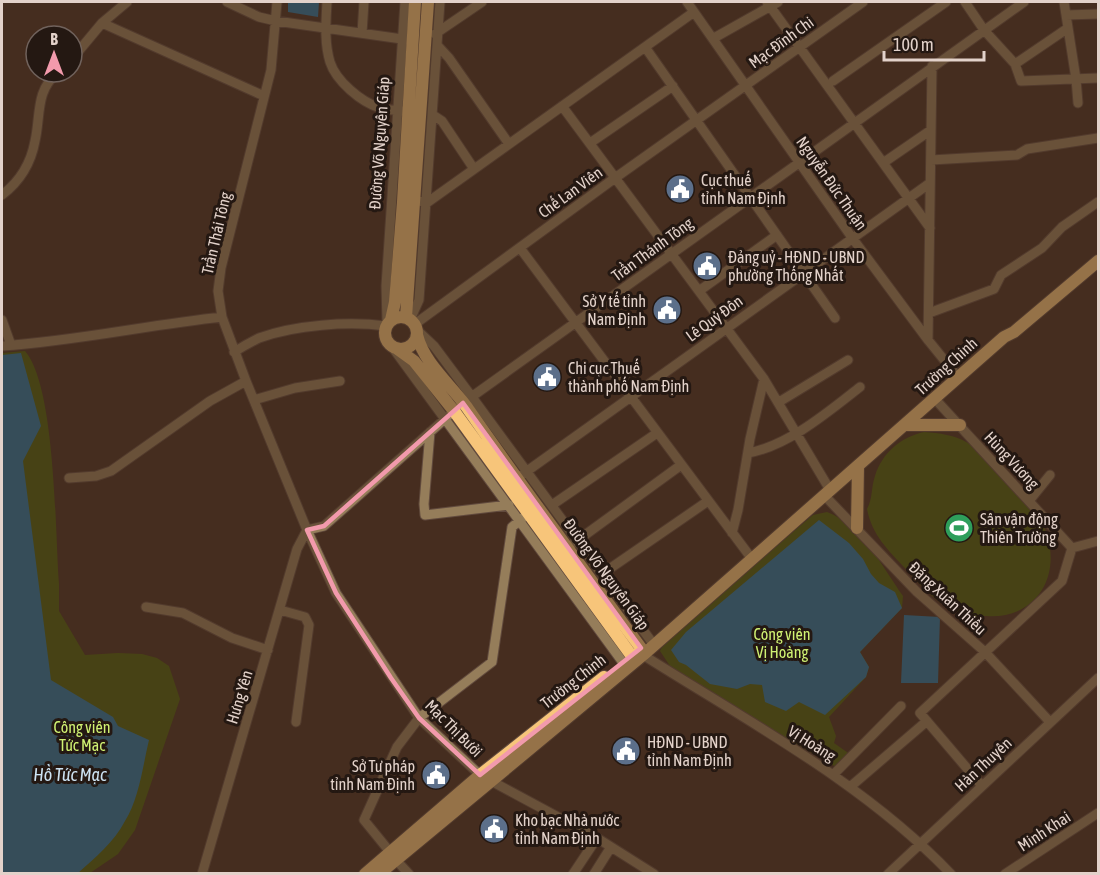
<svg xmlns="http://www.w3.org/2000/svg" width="1100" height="875" font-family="'Asap Condensed',sans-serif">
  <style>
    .green { fill: #4a5c09 }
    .water { fill: #2473a0 }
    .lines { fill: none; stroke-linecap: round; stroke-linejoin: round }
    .minor-casing { stroke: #624b3e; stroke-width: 11 }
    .major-casing { stroke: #624b3e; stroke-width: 14 }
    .minor { stroke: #957d5a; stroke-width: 9 }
    .major { stroke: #f7c57a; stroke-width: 12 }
    .marked { fill: none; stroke: #f29aac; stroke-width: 4.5; stroke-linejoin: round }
    .labels { text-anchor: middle; stroke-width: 6; stroke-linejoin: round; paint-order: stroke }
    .street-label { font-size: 16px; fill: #e3d2ca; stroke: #241812 }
    .poi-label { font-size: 16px; fill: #e3d2ca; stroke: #241812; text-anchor: start }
    .park-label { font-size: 16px; fill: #d0f273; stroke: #241812 }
    .water-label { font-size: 18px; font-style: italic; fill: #cde3f3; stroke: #241812 }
  </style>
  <rect width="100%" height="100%" fill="#462d1f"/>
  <path class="green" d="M25,351C56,387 55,533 59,584V611L85,655L118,653L142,654L157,658L169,666L180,699L135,830L118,854L90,873H2V353Z
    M924,432C939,433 955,435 968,443C992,457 1017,492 1036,513C1068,559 1046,620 986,616C981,616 976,617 972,616C943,611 925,590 906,569C888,550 872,535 867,509C873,498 871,487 875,476C882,453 901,437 924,432Z
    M827,512C862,525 882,567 903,596L902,608L860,652L869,667L866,677L829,717L836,736L834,743L851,755L836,767L708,692L670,666L660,651L666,639L813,515Z"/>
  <path class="water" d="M288,2H319L318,17L288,12Z
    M21,353L41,426L23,461L51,680L113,717L118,726L149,740C143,765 139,799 125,821C114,842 95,858 78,873H2V355Z
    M819,520L849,543L863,559L871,574L879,583L895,592L902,608L860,652L869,667L866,677L825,715L799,702L786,711L765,702L762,685L750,684L737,689L710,684L686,665L679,662L671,650L686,632Z
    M904,615L940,617L938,683H901Z"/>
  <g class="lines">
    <g class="minor-casing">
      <path id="minor" d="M227,2L259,17L276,21L409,40
        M277,2L271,70L221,268L218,291L222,317L246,381L307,530L336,593L419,718L480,775L597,838L654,874
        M327,2C326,21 324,42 330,62C336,81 361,102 380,108C387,110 395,110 403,111
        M687,2L853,239L928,340L958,377
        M767,2L930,228
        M965,2L984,30L1015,64L1068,28
        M1064,2L1076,79L1078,103
        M1066,15L1098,14
        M102,23L264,96
        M362,33L364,2
        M435,34L482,2
        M714,38L778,2
        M437,45L449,58L509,144
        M645,47L835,318
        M72,59L102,23L127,2
        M1015,64L1021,81L1098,78
        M833,81L946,2
        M562,106L764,379L830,490
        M433,115L442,121L474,169
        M590,143L673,86
        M931,160L1017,155L1027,149L1098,138
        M883,163L931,130
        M2,195C19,182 31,163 35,141C41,115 35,91 58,72
        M415,201L428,202L694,12
        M520,248L749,555
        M699,291L777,235
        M929,313L994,289L1001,275L1042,248L1062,227L1098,202
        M2,320L11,345
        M410,320L419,300L440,2
        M387,322L386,286L405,2
        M415,324L615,178L863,2
        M417,330L434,346L472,397L654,645
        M928,340L932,66
        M2,346C76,341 148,325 222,317
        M393,348L627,668
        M234,352C242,347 251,342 259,338C295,325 348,321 386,326
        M935,399L1072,548L1098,541
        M254,400L295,388L340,381
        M779,402L848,360
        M430,432L424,504L425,515L509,505
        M748,453C788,446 828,412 860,387
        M69,478L96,476L111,471L210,401L246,381
        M516,479L930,183
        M824,495L917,592L985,652L1050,722
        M1029,501L1050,475
        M552,505L657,433
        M307,530L324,526L463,403L1024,2
        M732,533L738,510L750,439L764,379
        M574,543L681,465
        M602,574L708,501
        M146,607L183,613L232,638L268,650
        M280,610L305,617L309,625L296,722
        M643,655C749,722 864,783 951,874
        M834,774L901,706
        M982,786L920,713L1062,581L1072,548
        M850,787L927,721
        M390,852L364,820L397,747L419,718L492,662L512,527L529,513
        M396,860L409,874
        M202,874L297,549L307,530
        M573,874L597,838
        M594,874L611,847
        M888,874L1098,678
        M1005,874L1098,813"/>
    </g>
    <g class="major-casing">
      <path id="major" d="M385 333a16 16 0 1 1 32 0a16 16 0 1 1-32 0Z
        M406,317L428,2
        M391,320L395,302L403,202L415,2
        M396,348L414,361L454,411L631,655H643L641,648C582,568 523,488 466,406C449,383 424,363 417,335
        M904,425H960
        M857,528L858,466
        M365,874L480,775L604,677
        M379,874L643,655L1004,337L1014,332L1098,261"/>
    </g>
    <use href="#minor" class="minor"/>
    <use href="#major" class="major"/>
  </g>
  <path d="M0 0H1100V875H0ZM463,403L641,648L480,775L419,718L391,678L336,593L307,530L324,526Z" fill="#462d1f" fill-opacity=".55" fill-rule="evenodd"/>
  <path class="marked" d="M463,403L641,648L480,775L419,718L391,678L336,593L307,530L324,526Z"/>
  <defs>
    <g id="civic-disc" transform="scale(1.5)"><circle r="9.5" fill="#5c6f8a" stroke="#241812"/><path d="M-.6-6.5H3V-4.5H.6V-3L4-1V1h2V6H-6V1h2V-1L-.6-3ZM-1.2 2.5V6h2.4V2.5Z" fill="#fff"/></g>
    <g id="stadium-disc" transform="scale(1.5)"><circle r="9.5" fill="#2e9e5b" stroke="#241812"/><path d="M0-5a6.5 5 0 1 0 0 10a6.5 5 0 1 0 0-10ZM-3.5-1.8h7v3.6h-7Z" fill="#fff"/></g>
  </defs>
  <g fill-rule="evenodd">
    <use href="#civic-disc" x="680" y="189"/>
    <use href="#civic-disc" x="707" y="266"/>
    <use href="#civic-disc" x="667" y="310"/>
    <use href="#civic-disc" x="547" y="377"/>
    <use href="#stadium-disc" x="959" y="528"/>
    <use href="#civic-disc" x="626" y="751"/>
    <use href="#civic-disc" x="436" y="775"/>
    <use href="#civic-disc" x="494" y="829"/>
  </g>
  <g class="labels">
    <g class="street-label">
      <text transform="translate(781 42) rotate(-36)" y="6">Mạc Đĩnh Chi</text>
      <text transform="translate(379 143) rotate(-86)" y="6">Đường Võ Nguyên Giáp</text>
      <text transform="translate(832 183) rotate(55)" y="6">Nguyễn Đức Thuận</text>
      <text transform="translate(570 192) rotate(-36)" y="6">Chế Lan Viên</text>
      <text transform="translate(216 233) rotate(-77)" y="6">Trần Thái Tông</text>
      <text transform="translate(652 249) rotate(-36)" y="6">Trần Thánh Tông</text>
      <text transform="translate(714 318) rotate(-36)" y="6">Lê Quý Đôn</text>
      <text transform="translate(946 366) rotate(-42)" y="6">Trường Chinh</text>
      <text transform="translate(1012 460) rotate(47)" y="6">Hùng Vương</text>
      <text transform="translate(607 574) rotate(54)" y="6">Đường Võ Nguyên Giáp</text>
      <text transform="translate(948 598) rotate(43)" y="6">Đặng Xuân Thiều</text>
      <text transform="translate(573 681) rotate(-38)" y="6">Trường Chinh</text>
      <text transform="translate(239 697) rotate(-73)" y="6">Hưng Yên</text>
      <text transform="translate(454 728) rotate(45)" y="6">Mạc Thị Bưởi</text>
      <text transform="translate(812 743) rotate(32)" y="6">Vị Hoàng</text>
      <text transform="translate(983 764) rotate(-43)" y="6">Hàn Thuyên</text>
      <text transform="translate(1044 831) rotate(-33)" y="6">Minh Khai</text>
    </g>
    <g class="poi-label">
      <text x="701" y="186">Cục thuế<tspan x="701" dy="18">tỉnh Nam Định</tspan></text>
      <text x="728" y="263">Đảng uỷ - HĐND - UBND<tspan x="728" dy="18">phường Thống Nhất</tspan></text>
      <text x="646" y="307" text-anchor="end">Sở Y tế tỉnh<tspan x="646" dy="18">Nam Định</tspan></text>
      <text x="568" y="374">Chi cục Thuế<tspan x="568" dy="18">thành phố Nam Định</tspan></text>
      <text x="980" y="525">Sân vận động<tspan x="980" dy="18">Thiên Trường</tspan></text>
      <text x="647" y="748">HĐND - UBND<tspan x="647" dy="18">tỉnh Nam Định</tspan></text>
      <text x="415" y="772" text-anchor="end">Sở Tư pháp<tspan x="415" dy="18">tỉnh Nam Định</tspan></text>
      <text x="515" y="826">Kho bạc Nhà nước<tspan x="515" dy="18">tỉnh Nam Định</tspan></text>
    </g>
    <g class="park-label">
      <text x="782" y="640">Công viên<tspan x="782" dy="18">Vị Hoàng</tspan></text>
      <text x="82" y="733">Công viên<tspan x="82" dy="18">Tức Mạc</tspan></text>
    </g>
    <g class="water-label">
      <text x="70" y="781">Hồ Tức Mạc</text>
    </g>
  </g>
  <rect width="1100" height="875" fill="none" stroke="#e3d2ca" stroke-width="6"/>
  <g transform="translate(54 54)"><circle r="28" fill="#241812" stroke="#70625c" stroke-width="1.5"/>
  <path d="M0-4.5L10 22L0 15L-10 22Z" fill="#f29aac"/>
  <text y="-9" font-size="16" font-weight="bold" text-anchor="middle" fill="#e3d2ca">B</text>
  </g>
  <path d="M884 51v9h100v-9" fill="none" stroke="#e3d2ca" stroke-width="3"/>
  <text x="893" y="51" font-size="18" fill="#e3d2ca" stroke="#241812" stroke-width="4.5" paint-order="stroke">100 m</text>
</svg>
